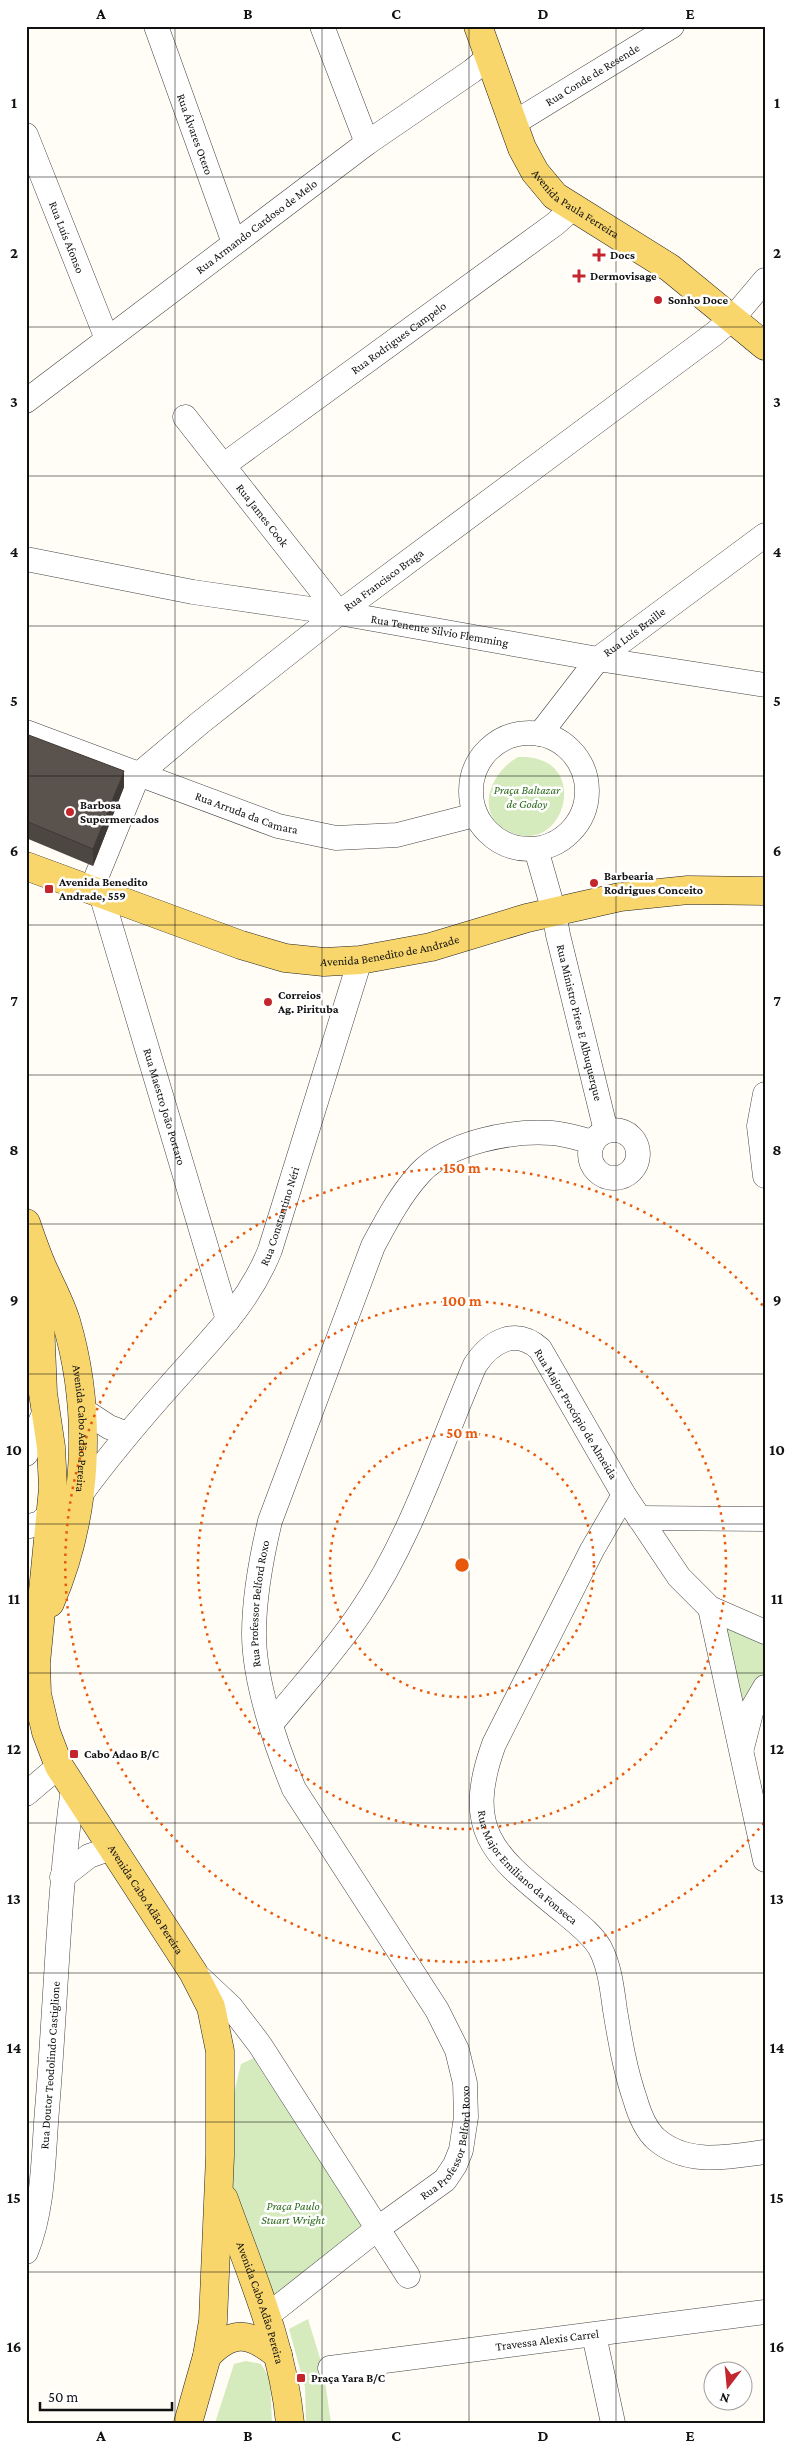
<svg xmlns="http://www.w3.org/2000/svg" width="791" height="2449" font-family="'Crimson Pro',serif">
  <style>
    .green { fill: #d5ebbd }
    .lines { fill: none; stroke-linecap: round; stroke-linejoin: round }
    .minor-casing { stroke: #444; stroke-width: 25 }
    .major-casing { stroke: #222; stroke-width: 29 }
    .minor { stroke: #fff; stroke-width: 24 }
    .major { stroke: #f9d66b; stroke-width: 28 }
    .wall { fill: #4d4742 }
    .shaded-wall { fill: #3f3936 }
    .building { fill: #5a524d; stroke: #3f3936 }
    .grid { fill: none; stroke: #111; stroke-width: 1; stroke-opacity: 0.55 }
    .ring { fill: none; stroke: #e8590c; stroke-width: 2.5; stroke-dasharray: 2.5 5 }
    .poi-dot { fill: #c4262e; stroke: #fff; stroke-width: 2 }
    .labels { text-anchor: middle; stroke-width: 5; stroke-linejoin: round; paint-order: stroke }
    .street-label { font-size: 12px; fill: #111; stroke: #fff }
    .poi-label { font-size: 12px; font-weight: bold; fill: #111; stroke: #fff; text-anchor: start }
    .park-label { font-size: 12px; font-style: italic; fill: #2f6b1f; stroke: #fff }
    .centre { fill: #e8590c; stroke: #fff; stroke-width: 2.5 }
    .ring-label { font-size: 15px; text-anchor: middle; font-weight: bold; fill: #e8590c; stroke: #fff; stroke-width: 5; stroke-linejoin: round; paint-order: stroke }
    .neatline { fill: none; stroke: #111; stroke-width: 2 }
    .grid-label { font-size: 16px; text-anchor: middle; font-weight: bold; fill: #111 }
  </style>
  <rect width="100%" height="100%" fill="#fffdf5"/>
  <path class="green" d="M518,757C597,753 563,867 503,828C474,808 494,770 518,757Z
    M721,1622L765,1639V1676L744,1725Z
    M256,2057L364,2225L268,2311L229,2193L227,2122L241,2064Z
    M308,2319L323,2368L331,2423H306L305,2387L289,2329Z
    M246,2361L261,2364L270,2379L272,2423H215L234,2364Z"/>
  <g class="lines">
    <g class="minor-casing">
      <g id="minor">
        <path id="s1" d="M156,26L234,243"/>
        <path d="M322,26L367,143"/>
        <path id="s2" d="M514,123L672,26"/>
        <path id="s3" d="M26,135L107,339"/>
        <path id="s4" d="M26,401L367,143L472,71L489,57"/>
        <path id="s5" d="M185,417L339,613"/>
        <path id="s6" d="M224,465L555,224L573,208"/>
        <path id="s7" d="M26,559L193,592L339,613L598,659L765,685"/>
        <path id="s8" d="M26,732L278,826L336,838L397,835L475,815"/>
        <circle cx="529" cy="791" r="58"/>
        <path id="s9" d="M540,734L598,659L765,535"/>
        <path id="s10" d="M536,849L554,912L558,935L606,1131"/>
        <path id="s11" d="M91,890L138,775L201,722L339,613L714,334L733,318L765,280"/>
        <path id="s12" d="M101,894L228,1320"/>
        <path d="M765,1094L759,1126L765,1176"/>
        <circle cx="614" cy="1154" r="24"/>
        <path d="M83,1410L109,1427L127,1434"/>
        <path d="M26,1454L45,1411"/>
        <path id="s13" d="M624,1495L592,1550L494,1744C460,1837 500,1859 565,1913C577,1923 592,1934 600,1948C610,1967 612,1989 615,2010C620,2040 625,2070 635,2099C639,2113 645,2129 656,2139C687,2166 728,2157 765,2152"/>
        <path id="s14" d="M78,1498C108,1457 140,1419 174,1381C212,1338 249,1303 270,1250L360,960"/>
        <path d="M639,1518L765,1519"/>
        <path d="M26,1527L40,1523L50,1514"/>
        <path d="M710,1608L765,1860"/>
        <path d="M272,1723C301,1687 334,1652 360,1613C412,1537 439,1448 475,1365C491,1341 516,1327 540,1349L624,1495L679,1577L710,1608L765,1632"/>
        <path d="M742,1748L752,1709L765,1687"/>
        <path d="M26,1794L59,1766"/>
        <path d="M62,1877L89,1856L112,1848"/>
        <path d="M198,1976L231,2007L260,2045L408,2276"/>
        <path id="s15" d="M26,2252C44,2208 43,2157 47,2110C56,2003 58,1895 73,1788"/>
        <path id="s16" d="M267,2316L377,2229L445,2180L455,2165L461,2150L466,2117L465,2083L457,2050L437,2010L294,1789C276,1746 254,1681 254,1634C254,1596 261,1559 270,1521L373,1246C387,1220 400,1195 420,1173C449,1142 512,1130 552,1133C566,1134 580,1139 593,1142"/>
        <path d="M594,2335L613,2423"/>
        <path id="s17" d="M330,2368L765,2312"/>
      </g>
    </g>
    <g class="major-casing">
      <g id="major">
        <path id="s18" d="M478,26L522,148L535,172L555,196L670,268L765,346"/>
        <path id="s19" d="M26,866L241,945L285,958L324,962L360,960L431,947L527,918L620,897L688,890L765,891"/>
        <path id="s20" d="M26,1223C31,1237 36,1252 42,1266C50,1284 60,1302 66,1321C93,1413 88,1516 50,1603"/>
        <path id="s21" d="M41,1265L39,1296L43,1393L51,1447L53,1488L36,1663L37,1694L46,1732L59,1766L193,1972L211,2007L220,2051V2156L213,2321L207,2356L188,2423"/>
        <path id="s22" d="M224,2199C250,2272 283,2345 290,2423"/>
        <path d="M207,2356C233,2328 251,2333 278,2355"/>
      </g>
    </g>
    <use href="#minor" class="minor"/>
    <use href="#major" class="major"/>
  </g>
  <path class="wall" d="M26,734L124,787L93,866L26,838Z"/>
  <path class="shaded-wall" d="M124,771V787L93,866V849Z"/>
  <path class="building" d="M26,734L124,771L93,849L26,821Z"/>
  <path class="grid" d="M175,26V2423M322,26V2423M469,26V2423M616,26V2423M26,177H765M26,327H765M26,476H765M26,626H765M26,776H765M26,925H765M26,1075H765M26,1224H765M26,1374H765M26,1524H765M26,1673H765M26,1823H765M26,1973H765M26,2122H765M26,2272H765"/>
  <g class="ring">
    <circle cx="462" cy="1565" r="132"/>
    <circle cx="462" cy="1565" r="264"/>
    <path d="M764 1823A397 397 0 1 1 764 1307"/>
  </g>
  <g class="poi-dot">
    <path d="M596.5 247.5h5v5h5v5h-5v5h-5v-5h-5v-5h5z"/>
    <path d="M576.5 268.5h5v5h5v5h-5v5h-5v-5h-5v-5h5z"/>
    <circle cx="658" cy="300" r="5"/>
    <circle cx="70" cy="812" r="5"/>
    <circle cx="594" cy="883" r="5"/>
    <rect x="44" y="884" width="10" height="10" rx="2.5"/>
    <circle cx="268" cy="1002" r="5"/>
    <rect x="69" y="1749" width="10" height="10" rx="2.5"/>
    <rect x="296" y="2373" width="10" height="10" rx="2.5"/>
  </g>
  <g class="labels">
    <g class="street-label">
      <text dy="4" stroke="none"><textPath href="#s2" startOffset="92">Rua Conde de Resende</textPath></text>
      <text dy="4" stroke="none"><textPath href="#s1" startOffset="115">Rua Álvares Otero</textPath></text>
      <text dy="4" stroke="none"><textPath href="#s18" startOffset="209">Avenida Paula Ferreira</textPath></text>
      <text dy="4" stroke="none"><textPath href="#s4" startOffset="289">Rua Armando Cardoso de Melo</textPath></text>
      <text dy="4" stroke="none"><textPath href="#s3" startOffset="110">Rua Luís Afonso</textPath></text>
      <text dy="4" stroke="none"><textPath href="#s6" startOffset="216">Rua Rodrigues Campelo</textPath></text>
      <text dy="4" stroke="none"><textPath href="#s5" startOffset="125">Rua James Cook</textPath></text>
      <text dy="4" stroke="none"><textPath href="#s11" startOffset="438">Rua Francisco Braga</textPath></text>
      <text dy="4" stroke="none"><textPath href="#s7" startOffset="420">Rua Tenente Silvio Flemming</textPath></text>
      <text dy="4" stroke="none"><textPath href="#s9" startOffset="140">Rua Luís Braille</textPath></text>
      <text dy="4" stroke="none"><textPath href="#s8" startOffset="235">Rua Arruda da Camara</textPath></text>
      <text dy="4" stroke="none"><textPath href="#s19" startOffset="381">Avenida Benedito de Andrade</textPath></text>
      <text dy="4" stroke="none"><textPath href="#s10" startOffset="179">Rua Ministro Pires E Albuquerque</textPath></text>
      <text dy="4" stroke="none"><textPath href="#s12" startOffset="222">Rua Maestro João Portaro</textPath></text>
      <text dy="4" stroke="none"><textPath href="#s14" startOffset="350">Rua Constantino Néri</textPath></text>
      <text transform="translate(576 1414) rotate(59)" y="4">Rua Major Procópio de Almeida</text>
      <text dy="4" stroke="none"><textPath href="#s20" startOffset="215">Avenida Cabo Adão Pereira</textPath></text>
      <text dy="4" stroke="none"><textPath href="#s16" startOffset="859">Rua Professor Belford Roxo</textPath></text>
      <text dy="4" stroke="none"><textPath href="#s13" startOffset="424">Rua Major Emiliano da Fonseca</textPath></text>
      <text dy="4" stroke="none"><textPath href="#s21" startOffset="665">Avenida Cabo Adão Pereira</textPath></text>
      <text dy="4" stroke="none"><textPath href="#s15" startOffset="189">Rua Doutor Teodolindo Castiglione</textPath></text>
      <text dy="4" stroke="none"><textPath href="#s16" startOffset="259">Rua Professor Belford Roxo</textPath></text>
      <text dy="4" stroke="none"><textPath href="#s22" startOffset="110">Avenida Cabo Adão Pereira</textPath></text>
      <text dy="4" stroke="none"><textPath href="#s17" startOffset="219">Travessa Alexis Carrel</textPath></text>
    </g>
    <g class="poi-label">
      <text x="610" y="259">Docs</text>
      <text x="590" y="280">Dermovisage</text>
      <text x="668" y="304">Sonho Doce</text>
      <text x="80" y="809">Barbosa<tspan x="80" dy="14">Supermercados</tspan></text>
      <text x="604" y="880">Barbearia<tspan x="604" dy="14">Rodrigues Conceito</tspan></text>
      <text x="59" y="886">Avenida Benedito<tspan x="59" dy="14">Andrade, 559</tspan></text>
      <text x="278" y="999">Correios<tspan x="278" dy="14">Ag. Pirituba</tspan></text>
      <text x="84" y="1758">Cabo Adao B/C</text>
      <text x="311" y="2382">Praça Yara B/C</text>
    </g>
    <g class="park-label">
      <text x="527" y="794">Praça Baltazar<tspan x="527" dy="14">de Godoy</tspan></text>
      <text x="293" y="2210">Praça Paulo<tspan x="293" dy="14">Stuart Wright</tspan></text>
    </g>
  </g>
  <circle cx="462" cy="1565" r="8" class="centre"/>
  <g class="ring-label">
    <text x="462" y="1173">150 m</text>
    <text x="462" y="1306">100 m</text>
    <text x="462" y="1438">50 m</text>
  </g>
  <rect width="791" height="2449" fill="none" stroke="#ffffff" stroke-width="55"/>
  <g transform="translate(728 2386) rotate(196)"><circle r="24" fill="#ffffff" stroke="#a0a0a0"/>
  <path d="M0-4L9 19L0 12L-9 19Z" fill="#c4262e"/>
  <text y="-8" font-size="14" font-weight="bold" text-anchor="middle" fill="#111111">N</text>
  </g>
  <path d="M40 2402v8h132v-8" fill="none" stroke="#111111" stroke-width="2.5"/>
  <text x="48" y="2402" font-size="15" fill="#111111" stroke="#ffffff" stroke-width="4" paint-order="stroke">50 m</text>
  <rect x="28" y="28" width="736" height="2394" class="neatline"/>
  <g class="grid-label">
    <text x="101" y="19">A</text>
    <text x="248" y="19">B</text>
    <text x="396" y="19">C</text>
    <text x="543" y="19">D</text>
    <text x="690" y="19">E</text>
    <text x="14" y="108">1</text>
    <text x="777" y="108">1</text>
    <text x="14" y="258">2</text>
    <text x="777" y="258">2</text>
    <text x="14" y="407">3</text>
    <text x="777" y="407">3</text>
    <text x="14" y="557">4</text>
    <text x="777" y="557">4</text>
    <text x="14" y="706">5</text>
    <text x="777" y="706">5</text>
    <text x="14" y="856">6</text>
    <text x="777" y="856">6</text>
    <text x="14" y="1006">7</text>
    <text x="777" y="1006">7</text>
    <text x="14" y="1155">8</text>
    <text x="777" y="1155">8</text>
    <text x="14" y="1305">9</text>
    <text x="777" y="1305">9</text>
    <text x="14" y="1455">10</text>
    <text x="777" y="1455">10</text>
    <text x="14" y="1604">11</text>
    <text x="777" y="1604">11</text>
    <text x="14" y="1754">12</text>
    <text x="777" y="1754">12</text>
    <text x="14" y="1904">13</text>
    <text x="777" y="1904">13</text>
    <text x="14" y="2053">14</text>
    <text x="777" y="2053">14</text>
    <text x="14" y="2203">15</text>
    <text x="777" y="2203">15</text>
    <text x="14" y="2352">16</text>
    <text x="777" y="2352">16</text>
    <text x="101" y="2441">A</text>
    <text x="248" y="2441">B</text>
    <text x="396" y="2441">C</text>
    <text x="543" y="2441">D</text>
    <text x="690" y="2441">E</text>
  </g>
</svg>
